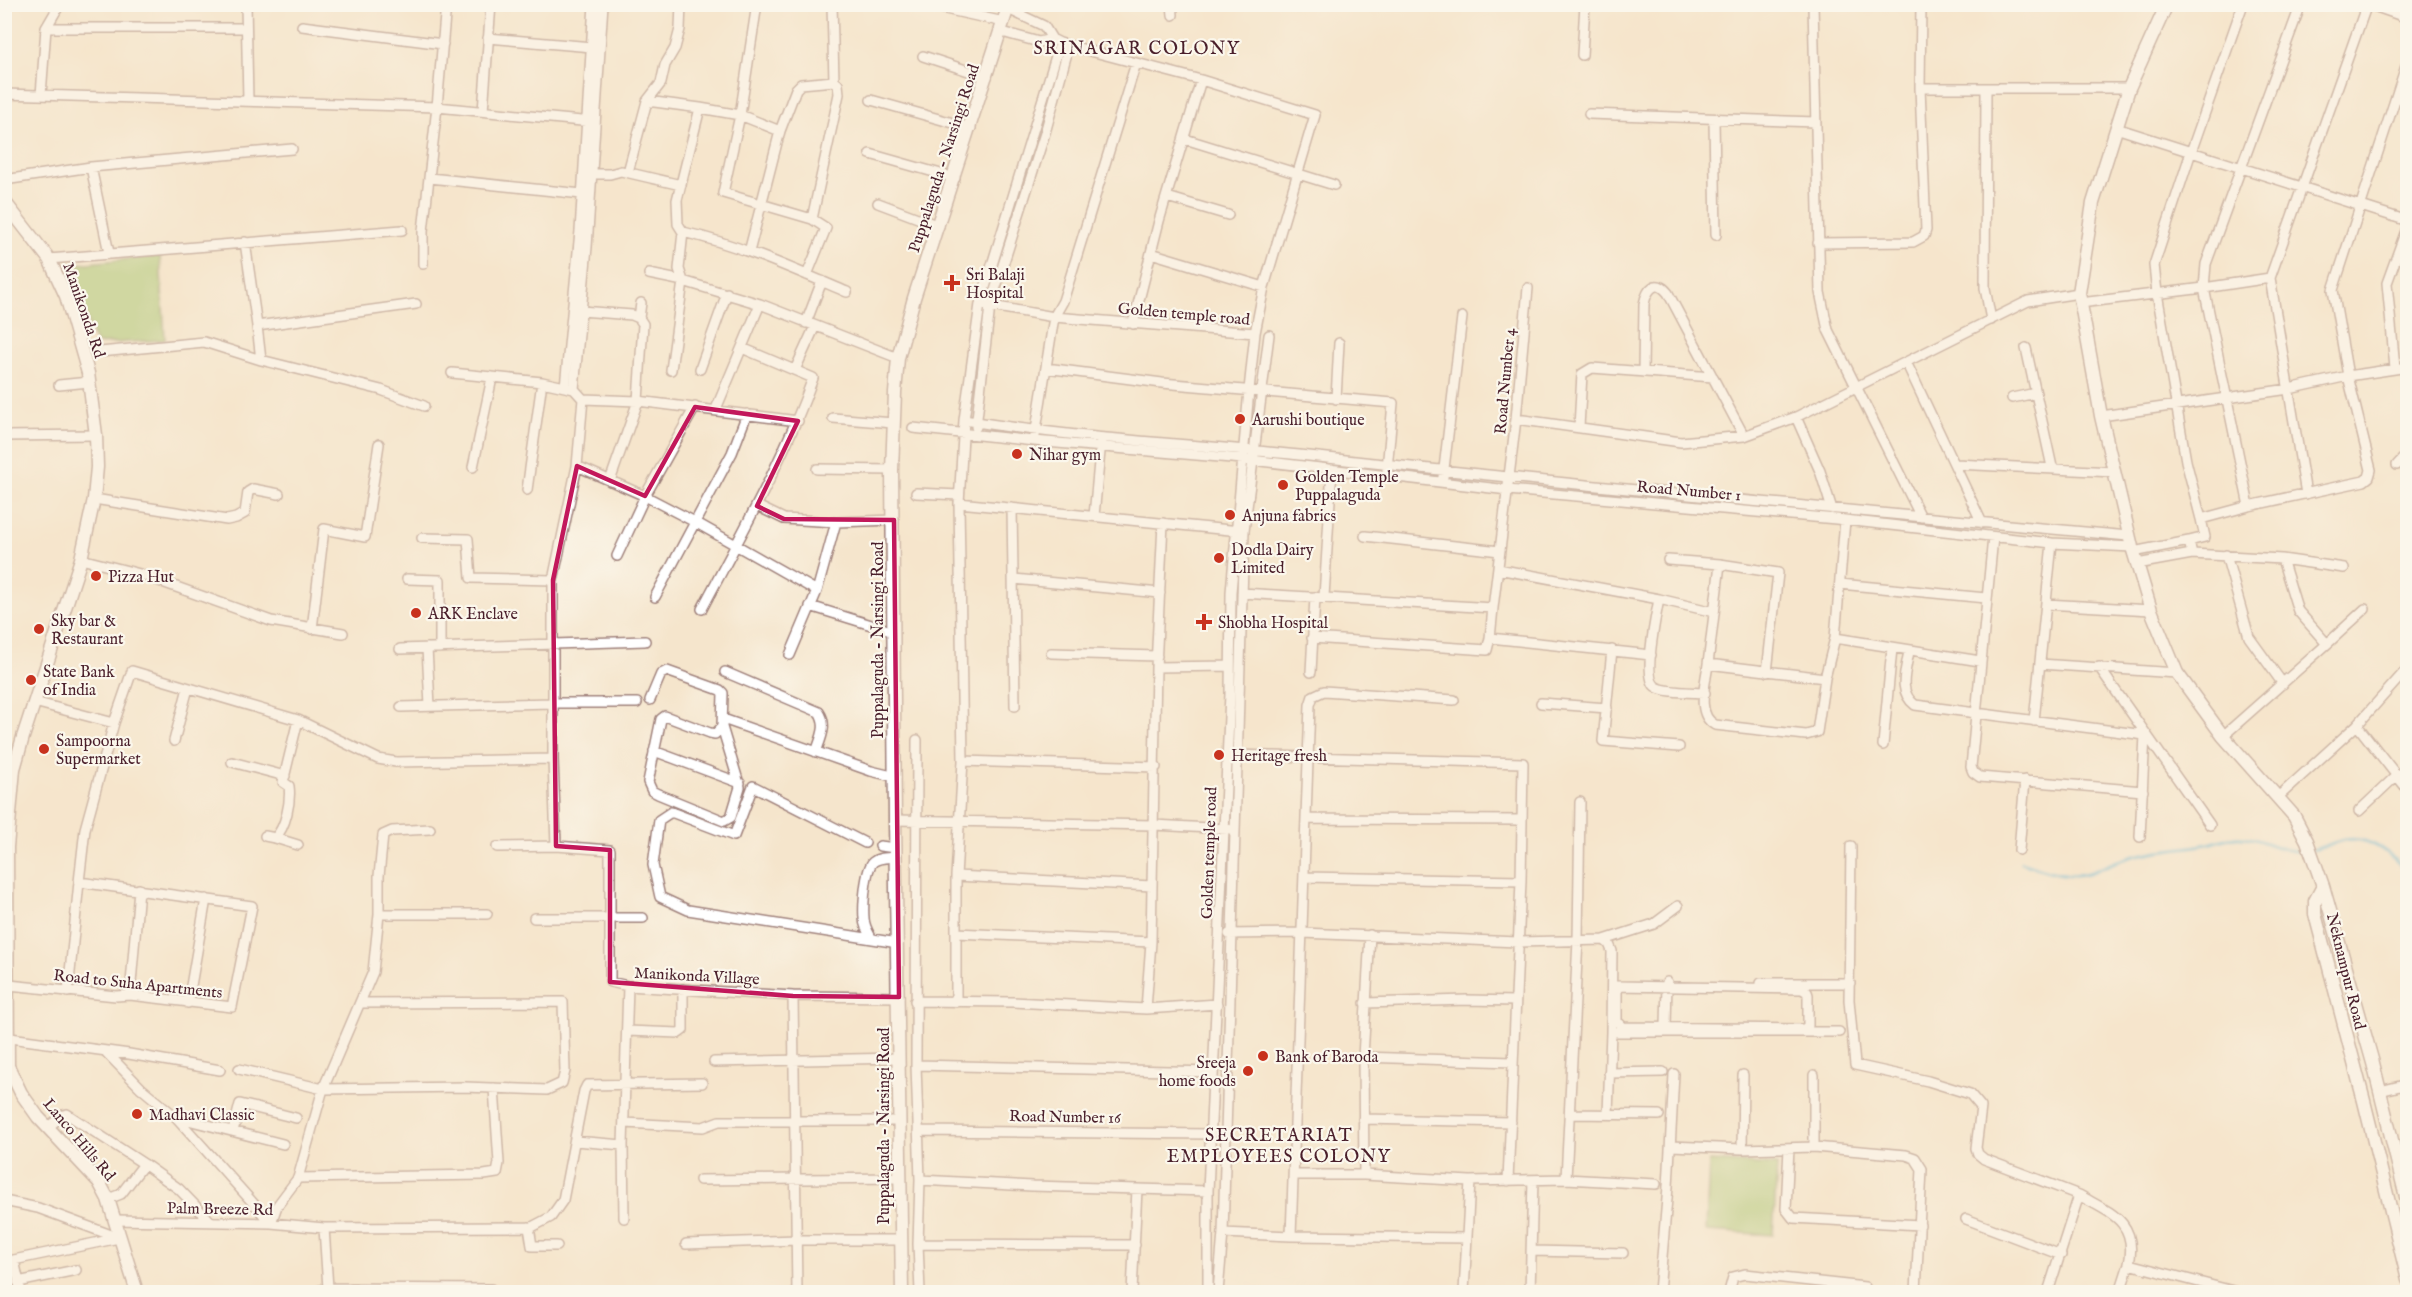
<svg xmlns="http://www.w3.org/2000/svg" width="2412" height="1297" font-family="'IM FELL English',serif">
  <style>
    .green { fill: #a3c56e; stroke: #76724c; stroke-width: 1.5 }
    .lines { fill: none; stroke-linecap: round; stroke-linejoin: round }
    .stream { stroke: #56b2d4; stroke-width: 3 }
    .minor-casing { stroke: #a0827c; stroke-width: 12 }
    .tertiary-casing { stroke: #a0827c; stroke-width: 15 }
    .minor { stroke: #fff; stroke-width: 9 }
    .tertiary { stroke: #fff; stroke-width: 12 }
    .marked { fill: none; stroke: #c2185b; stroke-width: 4.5; stroke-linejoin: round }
    .poi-dot { fill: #c8321e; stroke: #fbf7ec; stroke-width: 2 }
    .labels { text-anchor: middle; stroke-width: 4.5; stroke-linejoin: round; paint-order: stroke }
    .street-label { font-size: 16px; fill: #4a1f2b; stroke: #fbf7ec }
    .poi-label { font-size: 16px; fill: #4a1f2b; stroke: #fbf7ec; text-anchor: start }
    .neighbourhood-label { font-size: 18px; letter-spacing: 1.5px; fill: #4a1f2b; stroke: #fbf7ec }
  </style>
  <rect width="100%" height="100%" fill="#fbf7ec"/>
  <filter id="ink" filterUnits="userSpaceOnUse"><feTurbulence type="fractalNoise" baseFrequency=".0167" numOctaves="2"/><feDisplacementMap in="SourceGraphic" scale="12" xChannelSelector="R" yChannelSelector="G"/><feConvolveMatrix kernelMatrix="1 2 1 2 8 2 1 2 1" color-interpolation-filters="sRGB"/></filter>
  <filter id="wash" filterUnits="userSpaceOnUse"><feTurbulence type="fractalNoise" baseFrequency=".008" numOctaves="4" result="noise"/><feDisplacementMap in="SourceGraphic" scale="24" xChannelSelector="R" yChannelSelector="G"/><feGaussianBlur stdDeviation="1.35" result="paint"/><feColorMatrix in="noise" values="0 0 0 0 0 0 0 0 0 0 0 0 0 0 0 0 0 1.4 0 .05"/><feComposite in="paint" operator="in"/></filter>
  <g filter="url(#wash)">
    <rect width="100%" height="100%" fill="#f5e5cc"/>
    <path class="green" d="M160,256L165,340L96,344L79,299L77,264Z
      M1709,1161L1777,1165L1773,1235L1706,1231Z"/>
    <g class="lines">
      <path class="stream" d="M2312,850C2324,848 2333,842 2344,840C2369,835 2393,855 2408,873
        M2021,862C2039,868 2056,875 2075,875C2094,874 2101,867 2118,861C2147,850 2178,850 2208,844C2217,842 2226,838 2235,837C2260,835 2280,854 2306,851"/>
    </g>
  </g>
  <g filter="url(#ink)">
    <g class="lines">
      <g class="minor-casing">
        <path id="minor" d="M246,4L248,101
          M757,4L740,115L723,193L812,219L826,228L807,275
          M1172,4L1173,15
          M1813,4L1820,292L1828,330L1921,517
          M2368,4L2408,18
          M927,5L1004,22
          M1008,9L1044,26L1052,39L1060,43L1201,80L1315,115L1264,287L1255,333L1249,390L1231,592L1230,694L1208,1191V1292
          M302,26L443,44
          M46,28H246
          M1002,32L1039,42L1052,39
          M488,38L592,47
          M1582,55L1585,4
          M923,56L987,77
          M1920,88L1921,4
          M1986,88L1985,288L1991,320
          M4,94L437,107L446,4
          M41,95L46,28L60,4
          M871,100L971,128
          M647,101L700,108
          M483,111L491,4
          M1589,114L1816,122
          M1714,120L1716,235
          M2116,128L2408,221
          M1185,139L1334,185
          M870,154L955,178
          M91,167L109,253
          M628,172L647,101L661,83L665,65L675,48L680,29L681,4
          M586,174H610L621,171L681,185
          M430,178L582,194
          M11,179L91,167L292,149
          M1167,197L1228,215
          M878,203L939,226
          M812,219L839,94L838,84L834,81L832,4
          M683,232L678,224L677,200L700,108L740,115L780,131
          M245,242L257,326L416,304
          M1818,243L1913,242L1924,236L1926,230L1920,88H2129
          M749,252L780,131L796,89L801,84L834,81
          M1151,253L1264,287
          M49,259L402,230
          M423,264V231L437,107L592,122
          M649,274L683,281L671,370
          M2270,278L2306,494
          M847,292C793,269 740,245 683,232L679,269L683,281L760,304L898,358
          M2080,303L2204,288L2270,278L2367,4
          M986,305L1054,317L1255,333
          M581,311L632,315L639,318L643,324L638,401L610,481
          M639,318L641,303
          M806,323L822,281
          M1133,324L1159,221L1201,80
          M257,326L261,360L381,390L424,406
          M2026,348L2052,467
          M100,352L204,342L261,360
          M1906,362L1982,523
          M1046,368L1162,383L1393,403L1387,469
          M2395,368L2387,283L2408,225
          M700,369L727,293
          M795,370L815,326
          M1643,372L1644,304C1647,289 1656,278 1668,293L1744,436
          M452,373L542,382L574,389L583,399L577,466L553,580
          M59,385L89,382
          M565,387L580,231L594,4
          M574,389L587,247L603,4
          M2012,398L2036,393
          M583,399L638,401L798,421
          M1336,399L1339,343
          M716,409L760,304
          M2101,416L2289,389L2348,376L2408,367
          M1796,417L1820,471L1832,509
          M833,418L893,423
          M1516,419L1681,442L1744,436L1796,417L2028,301L2079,293
          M964,420C1078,439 1194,444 1309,456C1582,486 1856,511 2129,536
          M976,427L990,306L1045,133L1069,46
          M1579,427L1582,374L1592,368L1713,377
          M913,428L1034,441L1243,459L1508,490L1836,519L2052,543L2132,547
          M4,436L96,435
          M1035,436L1054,317L1063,301L1136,63
          M1956,464L2113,472
          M2397,465L2408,453
          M577,466L645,496L695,522L817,591L836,522L784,519L757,506
          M473,467L492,378
          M817,469L892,470
          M1443,477L1462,317
          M527,490L542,382
          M916,493L959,495
          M94,499L227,520L236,518L245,513L248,492L253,489L279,494
          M959,503L1240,531
          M2249,506L2204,288L2206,264L2301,4
          M1012,508L1015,706
          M1094,516L1101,441
          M2201,519L2186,461L2157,293L2154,265L2191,152L2243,4
          M836,522L894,520
          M1365,536L1500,551
          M1993,537L1971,767L1973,772L1980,777L2143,791
          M422,538L468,539L471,578L553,580V759L556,846
          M2133,552L2189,541
          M2192,554L2189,541L2205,537L2201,519L2249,506L2364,481L2369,477L2371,470L2348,376L2333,290L2408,60
          M2226,555L2249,637L2283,684
          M617,556L645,496L695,407
          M81,559L140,574L271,621L343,633
          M2282,559L2344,568
          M1668,560L1720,564L1778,573L1767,672
          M2137,564L2192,554L2282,559L2298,611L2327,644L2223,736
          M1498,569L1659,599
          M407,579L440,580V648
          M1014,579L1160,593
          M1840,584L1986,598
          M1242,593L1493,608L1516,419L1528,288
          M655,597L732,453L747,414
          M1324,597L1332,469
          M2046,604L2151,610
          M810,606L894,632
          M1493,608L1490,638L1651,655
          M702,609C742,533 784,459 813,378L742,348
          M312,629L324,529L365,537L379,444
          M1312,638L1487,650L1490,638
          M1835,638L1845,520
          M2327,644L2365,609
          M427,648L430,706
          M400,649L645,641
          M1612,650L1603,741L1679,747
          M1909,651C1906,671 1897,691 1915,705L2145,735L2140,837
          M1051,653L1157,656
          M790,655L817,591
          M1708,664L1825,678L1817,732L1806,735L1715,725C1695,714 1706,683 1708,664Z
          M1708,664L1720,564
          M2040,664L2177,673
          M1156,667L1230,666
          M2099,667L2210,825
          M725,672L819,712C828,725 821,738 816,752
          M1311,672L1315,597
          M1825,678L1835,638L1980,661
          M1705,693C1694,692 1663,693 1655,686C1643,676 1656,615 1659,599L1714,612
          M650,700L661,674L667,671L720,690L723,693L722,727L740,787L731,817L724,821L658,794L652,791L648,782L661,719L665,716L710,733L715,734L722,727
          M34,702L114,723
          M1541,703L1607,708
          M401,707L552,703H637
          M723,719L871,771L896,777
          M2034,721L2052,543
          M2357,725L2408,790
          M917,740L916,1065L1213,1072
          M174,741L188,688
          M1883,745L1892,648
          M654,751L740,783
          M1235,755L1523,763L1521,881L1508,1181
          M963,761L1156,767
          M232,762L285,776
          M2278,797L2357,725L2408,668
          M2359,811L2397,775L2408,771
          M1306,819L1522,820
          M895,820L1154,825L1228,829
          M265,836L275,838C286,827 291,801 289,786L283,782L298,720
          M275,838L298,845
          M865,843L753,786L734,836L671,812L659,820L653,865L660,897L688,910L898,943
          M880,846L895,848
          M1851,846L1849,1000L1855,1065L1928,1081L1970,1094L1981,1107L1976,1148L1978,1154L1984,1159L2079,1195L2048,1292
          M497,847L556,846L610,850V982L628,986L793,996L899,997
          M2019,850L2025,780
          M956,876L1152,886
          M1304,877L1521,881
          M379,914H487
          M534,918H643
          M957,933L1151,942
          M1229,934L1302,933L1518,942L1604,940L1609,944L1612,951L1611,1032H1839
          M872,939C868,932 864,926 864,918C863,907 865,870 873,862C879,857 888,858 896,857
          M1604,940L1654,924L1678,906
          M1761,983H1850
          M9,985L116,996L130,995L232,1007L252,906L79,882L85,829L114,723L132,671L298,720L378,759L396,762L553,759
          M1617,986L1802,989L1807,992L1808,995V1026L1804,1029L1623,1027L1617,1021Z
          M68,992L79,882
          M130,995L139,889
          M793,996L797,1292
          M915,1001L1013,1002L1146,1009L1217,1004
          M956,1002V876L963,761L959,503L964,420L980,304L1060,43
          M188,1003L206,899
          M1365,1003L1467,1000L1515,1001
          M1146,1009L1151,942L1156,667L1163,523
          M1666,1027L1667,982
          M627,1031L679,1033L683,1030V989
          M10,1038L129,1054L220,1070
          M106,1052L141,1088L176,1117L271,1223L277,1206L298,1178L323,1089L373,972L379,914V876L383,835L392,831L430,829
          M1363,1057L1512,1062
          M714,1062L899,1058
          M916,1065L920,1180L918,1244L920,1292
          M239,1069L323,1089L465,1087L547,1090L562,1083L565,1071L563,1002L360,1003
          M1609,1073L1663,1072
          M2380,1091L2408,1084
          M1570,1114L1659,1115
          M1608,1114L1611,1032
          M176,1117L283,1144
          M1363,1119L1511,1122
          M624,1123L703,1127L719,1121H899
          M47,1128L63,1115L67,1114L144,1164
          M233,1131L240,1104L296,1118
          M918,1131L1211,1134
          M575,1141L623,1145
          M1671,1146L1742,1149L1814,1147L1906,1155L1915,1158L1922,1169L1916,1292
          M1814,1147V1075
          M1789,1148L1786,1209L1793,1218L1920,1225
          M1742,1149L1743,1075
          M1294,1175H1364L1470,1181L1566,1179L1656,1184
          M1364,1175L1363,1057L1370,935
          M298,1178L484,1175L497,1173L499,1163L494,1088
          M1566,1179L1578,940L1580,802
          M700,1180L899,1178
          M920,1180L1032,1186L1208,1191
          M2079,1195C2110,1213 2138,1221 2129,1264
          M108,1199L121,1194L144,1164L179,1189L211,1222
          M4,1201L38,1208L119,1238
          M624,1218L623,1145L628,986
          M1966,1219L2061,1255
          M115,1220L271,1223L324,1228L532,1227L551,1217L563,1200L584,1091L587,1085L702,1083
          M529,1227L532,1246H557
          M324,1228L328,1288
          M1223,1233L1291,1236L1467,1238
          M1291,1236L1310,705L1313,696L1324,691L1454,700
          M686,1244L796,1240H901
          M918,1244L1135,1245
          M1532,1251L1623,1253
          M14,1260L21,1292
          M4,1262L119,1238
          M18,1282L76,1270
          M314,1292L328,1288L491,1289
          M1132,1292L1137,1189
          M1218,1292L1223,1233L1244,531L1269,335
          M1464,1292L1470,1181
          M1530,1292L1533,1180
          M1659,1292L1668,1187L1674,1074
          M1729,1292L1733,1277L1745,1274L1865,1287
          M2120,1292L2129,1264L2237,1292"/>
      </g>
      <g class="tertiary-casing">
        <path id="tertiary" d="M2167,4L2129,88L2093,203L2079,293L2101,416L2132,547L2151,610L2177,673L2223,736L2294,816L2307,841L2323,886L2373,1063L2408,1205
          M4,201L49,259L66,296L88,373L96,435L97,467L94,499L81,559L23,737L14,769L7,847L8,1066L21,1093L38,1117L99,1182L108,1199L137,1292
          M2323,886L2315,901V914L2364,1101L2408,1280
          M902,1292L895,820L892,470L895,393L898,358L914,298L1009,4"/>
      </g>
      <use href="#minor" class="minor"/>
      <use href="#tertiary" class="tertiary"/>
    </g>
  </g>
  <path d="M0 0H2412V1297H0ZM695,407L798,421L757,506L784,519L894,520L899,997L793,996L610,982V850L556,846L553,580L577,466L645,496Z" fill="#f5e5cc" fill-opacity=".55" fill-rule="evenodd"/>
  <path class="marked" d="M695,407L798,421L757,506L784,519L894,520L899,997L793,996L610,982V850L556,846L553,580L577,466L645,496Z"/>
  <g class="poi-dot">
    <path d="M949 274h6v6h6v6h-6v6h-6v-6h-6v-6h6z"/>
    <circle cx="1240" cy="419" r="6"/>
    <circle cx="1017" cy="454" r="6"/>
    <circle cx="1283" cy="485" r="6"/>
    <circle cx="1230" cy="515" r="6"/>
    <circle cx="1219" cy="558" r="6"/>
    <circle cx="96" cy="576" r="6"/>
    <circle cx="416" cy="613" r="6"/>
    <path d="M1201 613h6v6h6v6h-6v6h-6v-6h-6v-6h6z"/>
    <circle cx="39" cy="629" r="6"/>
    <circle cx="31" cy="680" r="6"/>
    <circle cx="44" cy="749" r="6"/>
    <circle cx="1219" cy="755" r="6"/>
    <circle cx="1263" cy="1056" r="6"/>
    <circle cx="1248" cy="1071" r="6"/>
    <circle cx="137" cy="1114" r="6"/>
  </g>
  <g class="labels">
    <g class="street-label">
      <text transform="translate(943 158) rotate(-72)" y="6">Puppalaguda - Narsingi Road</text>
      <text transform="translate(85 310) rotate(71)" y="6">Manikonda Rd</text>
      <text transform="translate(1184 313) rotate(5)" y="6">Golden temple road</text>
      <text transform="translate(1504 381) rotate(-85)" y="6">Road Number 4</text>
      <text transform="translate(1689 490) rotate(5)" y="6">Road Number 1</text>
      <text transform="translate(877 640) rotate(-90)" y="6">Puppalaguda - Narsingi Road</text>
      <text transform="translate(1208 853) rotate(-88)" y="6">Golden temple road</text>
      <text transform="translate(2347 971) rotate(76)" y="6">Neknampur Road</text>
      <text transform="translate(697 975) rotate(3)" y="6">Manikonda Village</text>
      <text transform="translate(138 983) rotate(6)" y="6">Road to Suha Apartments</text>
      <text transform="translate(1065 1116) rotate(1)" y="6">Road Number 16</text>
      <text transform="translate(883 1126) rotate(-90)" y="6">Puppalaguda - Narsingi Road</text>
      <text transform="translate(80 1139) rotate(50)" y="6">Lanco Hills Rd</text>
      <text transform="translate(220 1208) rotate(1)" y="6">Palm Breeze Rd</text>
    </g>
    <g class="poi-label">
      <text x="966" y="280">Sri Balaji<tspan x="966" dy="18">Hospital</tspan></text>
      <text x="1252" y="425">Aarushi boutique</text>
      <text x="1029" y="460">Nihar gym</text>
      <text x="1295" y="482">Golden Temple<tspan x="1295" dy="18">Puppalaguda</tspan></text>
      <text x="1242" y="521">Anjuna fabrics</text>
      <text x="1231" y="555">Dodla Dairy<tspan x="1231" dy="18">Limited</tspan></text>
      <text x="108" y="582">Pizza Hut</text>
      <text x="428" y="619">ARK Enclave</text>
      <text x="51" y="626">Sky bar &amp;<tspan x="51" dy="18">Restaurant</tspan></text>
      <text x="1218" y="628">Shobha Hospital</text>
      <text x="43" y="677">State Bank<tspan x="43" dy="18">of India</tspan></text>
      <text x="56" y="746">Sampoorna<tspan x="56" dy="18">Supermarket</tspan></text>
      <text x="1231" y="761">Heritage fresh</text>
      <text x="1275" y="1062">Bank of Baroda</text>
      <text x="1236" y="1068" text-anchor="end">Sreeja<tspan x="1236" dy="18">home foods</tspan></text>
      <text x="149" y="1120">Madhavi Classic</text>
    </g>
    <g class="neighbourhood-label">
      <text x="1137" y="54">SRINAGAR COLONY</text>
      <text x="1279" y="1141">SECRETARIAT<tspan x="1279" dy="21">EMPLOYEES COLONY</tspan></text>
    </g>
  </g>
  <rect width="2412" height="1297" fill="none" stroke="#fbf7ec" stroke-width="24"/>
</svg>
